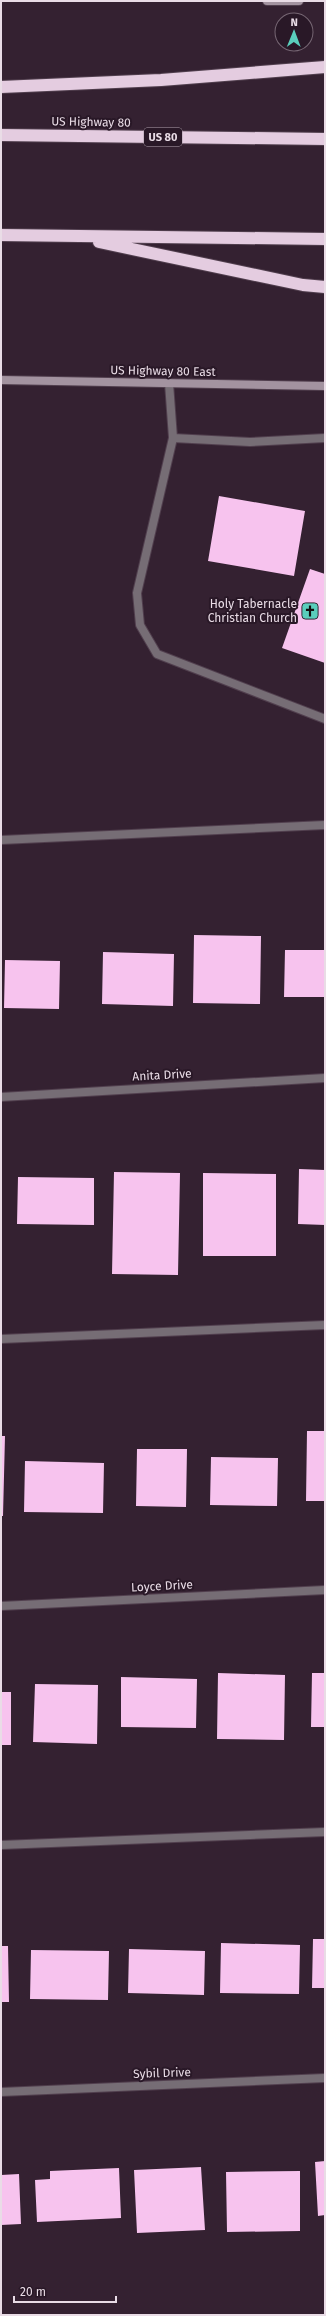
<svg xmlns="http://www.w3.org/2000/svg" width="326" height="2316" font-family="'Fira Sans',sans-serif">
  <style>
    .building { fill: #f7c3ee }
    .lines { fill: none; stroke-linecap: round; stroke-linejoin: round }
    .service-casing { stroke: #513f4e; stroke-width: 10 }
    .minor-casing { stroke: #513f4e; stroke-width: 10 }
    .secondary-casing { stroke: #513f4e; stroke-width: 10 }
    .motorway-casing { stroke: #513f4e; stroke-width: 14 }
    .service { stroke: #766d75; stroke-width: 8 }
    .minor { stroke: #766d75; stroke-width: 8 }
    .secondary { stroke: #a393a0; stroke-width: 8 }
    .motorway { stroke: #e4cce0; stroke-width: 12 }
    .labels { text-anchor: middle; stroke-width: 4; stroke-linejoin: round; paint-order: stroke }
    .shield { fill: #291827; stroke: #afa1ad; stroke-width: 1 }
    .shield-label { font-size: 11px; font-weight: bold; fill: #e9dce6 }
    .street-label { font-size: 12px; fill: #e9dce6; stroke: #291827 }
    .poi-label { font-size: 12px; fill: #e9dce6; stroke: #291827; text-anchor: end }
  </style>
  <rect width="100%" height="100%" fill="#342131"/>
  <path class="building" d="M219,496L305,511L294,576L208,561Z
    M310,569L325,574V663L282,648Z
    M194,935L261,936L260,1004L193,1003Z
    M285,950H325V997H284Z
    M103,952L174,954L173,1006L102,1004Z
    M5,960L60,961L59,1009L4,1008Z
    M299,1169L325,1170V1225L298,1224Z
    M114,1172L180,1173L178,1275L112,1274Z
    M203,1173L276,1174V1256H203Z
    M18,1177L94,1178V1225L17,1224Z
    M307,1431H325V1501H306Z
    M1,1436H5L3,1516H1Z
    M137,1449H187L186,1507L136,1506Z
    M211,1457L278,1458L277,1506L210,1505Z
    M25,1461L104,1463L103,1513L24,1512Z
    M218,1673L285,1675L284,1740L217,1739Z
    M312,1673H325V1727H311Z
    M121,1677L197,1679L196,1728L121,1727Z
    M35,1684L98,1685L97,1744L33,1742Z
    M1,1692H11V1745H1Z
    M313,1939H325V1988H312Z
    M221,1943L300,1945L299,1994L220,1993Z
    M1,1946H8L9,2002H1Z
    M129,1949L205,1951L204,1995L128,1993Z
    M31,1950L109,1951L108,2000L30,1999Z
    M325,2161V2215L318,2216L315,2162Z
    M201,2167L205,2230L137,2233L134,2170Z
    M119,2168L121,2218L37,2222L35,2180L50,2179V2171Z
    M300,2171V2231L227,2232L226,2172Z
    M19,2174L21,2224L1,2225V2175Z"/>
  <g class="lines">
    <g class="service-casing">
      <path id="service" d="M169,383L173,438L250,442L325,438
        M173,438L137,593L140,625L157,654L325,719
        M1,840L325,825
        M1,1339L325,1325
        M1,1845L325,1832"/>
    </g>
    <g class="minor-casing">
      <path id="minor" d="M1,1097L325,1078
        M1,1606L325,1590
        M1,2092L325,2078"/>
    </g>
    <g class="secondary-casing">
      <path id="secondary" d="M267,1H299
        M1,380L325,386"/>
    </g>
    <g class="motorway-casing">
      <path id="motorway" d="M1,87L161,80L325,67
        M1,135L325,139
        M1,235L325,239
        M99,242L303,285L325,287"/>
    </g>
    <use href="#service" class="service"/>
    <use href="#minor" class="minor"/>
    <use href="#secondary" class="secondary"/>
    <use href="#motorway" class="motorway"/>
  </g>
  <defs>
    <g id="church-square" transform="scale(0.9)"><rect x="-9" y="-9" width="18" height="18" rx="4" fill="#5acebc" stroke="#291827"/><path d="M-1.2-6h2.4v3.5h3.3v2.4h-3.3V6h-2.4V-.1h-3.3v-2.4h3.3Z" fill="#111"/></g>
  </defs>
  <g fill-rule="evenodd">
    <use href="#church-square" x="310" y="611"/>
  </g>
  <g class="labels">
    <rect class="shield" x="144" y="128" width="38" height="18" rx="3"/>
    <g class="shield-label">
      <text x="163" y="141">US 80</text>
    </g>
    <g class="street-label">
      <text transform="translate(91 122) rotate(1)" y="4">US Highway 80</text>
      <text transform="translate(163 371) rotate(1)" y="4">US Highway 80 East</text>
      <text transform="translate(162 1075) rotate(-3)" y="4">Anita Drive</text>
      <text transform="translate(162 1586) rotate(-3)" y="4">Loyce Drive</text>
      <text transform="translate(162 2073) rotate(-2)" y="4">Sybil Drive</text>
    </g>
    <g class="poi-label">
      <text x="297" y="608">Holy Tabernacle<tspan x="297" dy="14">Christian Church</tspan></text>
    </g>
  </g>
  <rect width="326" height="2316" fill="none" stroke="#e9dce6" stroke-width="4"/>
  <g transform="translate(294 32) rotate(1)"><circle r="19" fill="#291827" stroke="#766673"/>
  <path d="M0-3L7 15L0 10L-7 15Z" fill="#5acebc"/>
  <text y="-6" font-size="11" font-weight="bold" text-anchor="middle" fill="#e9dce6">N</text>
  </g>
  <path d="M14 2296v6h102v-6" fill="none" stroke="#e9dce6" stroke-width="2"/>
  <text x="20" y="2296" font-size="12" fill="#e9dce6" stroke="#291827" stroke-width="3" paint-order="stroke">20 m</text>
</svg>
